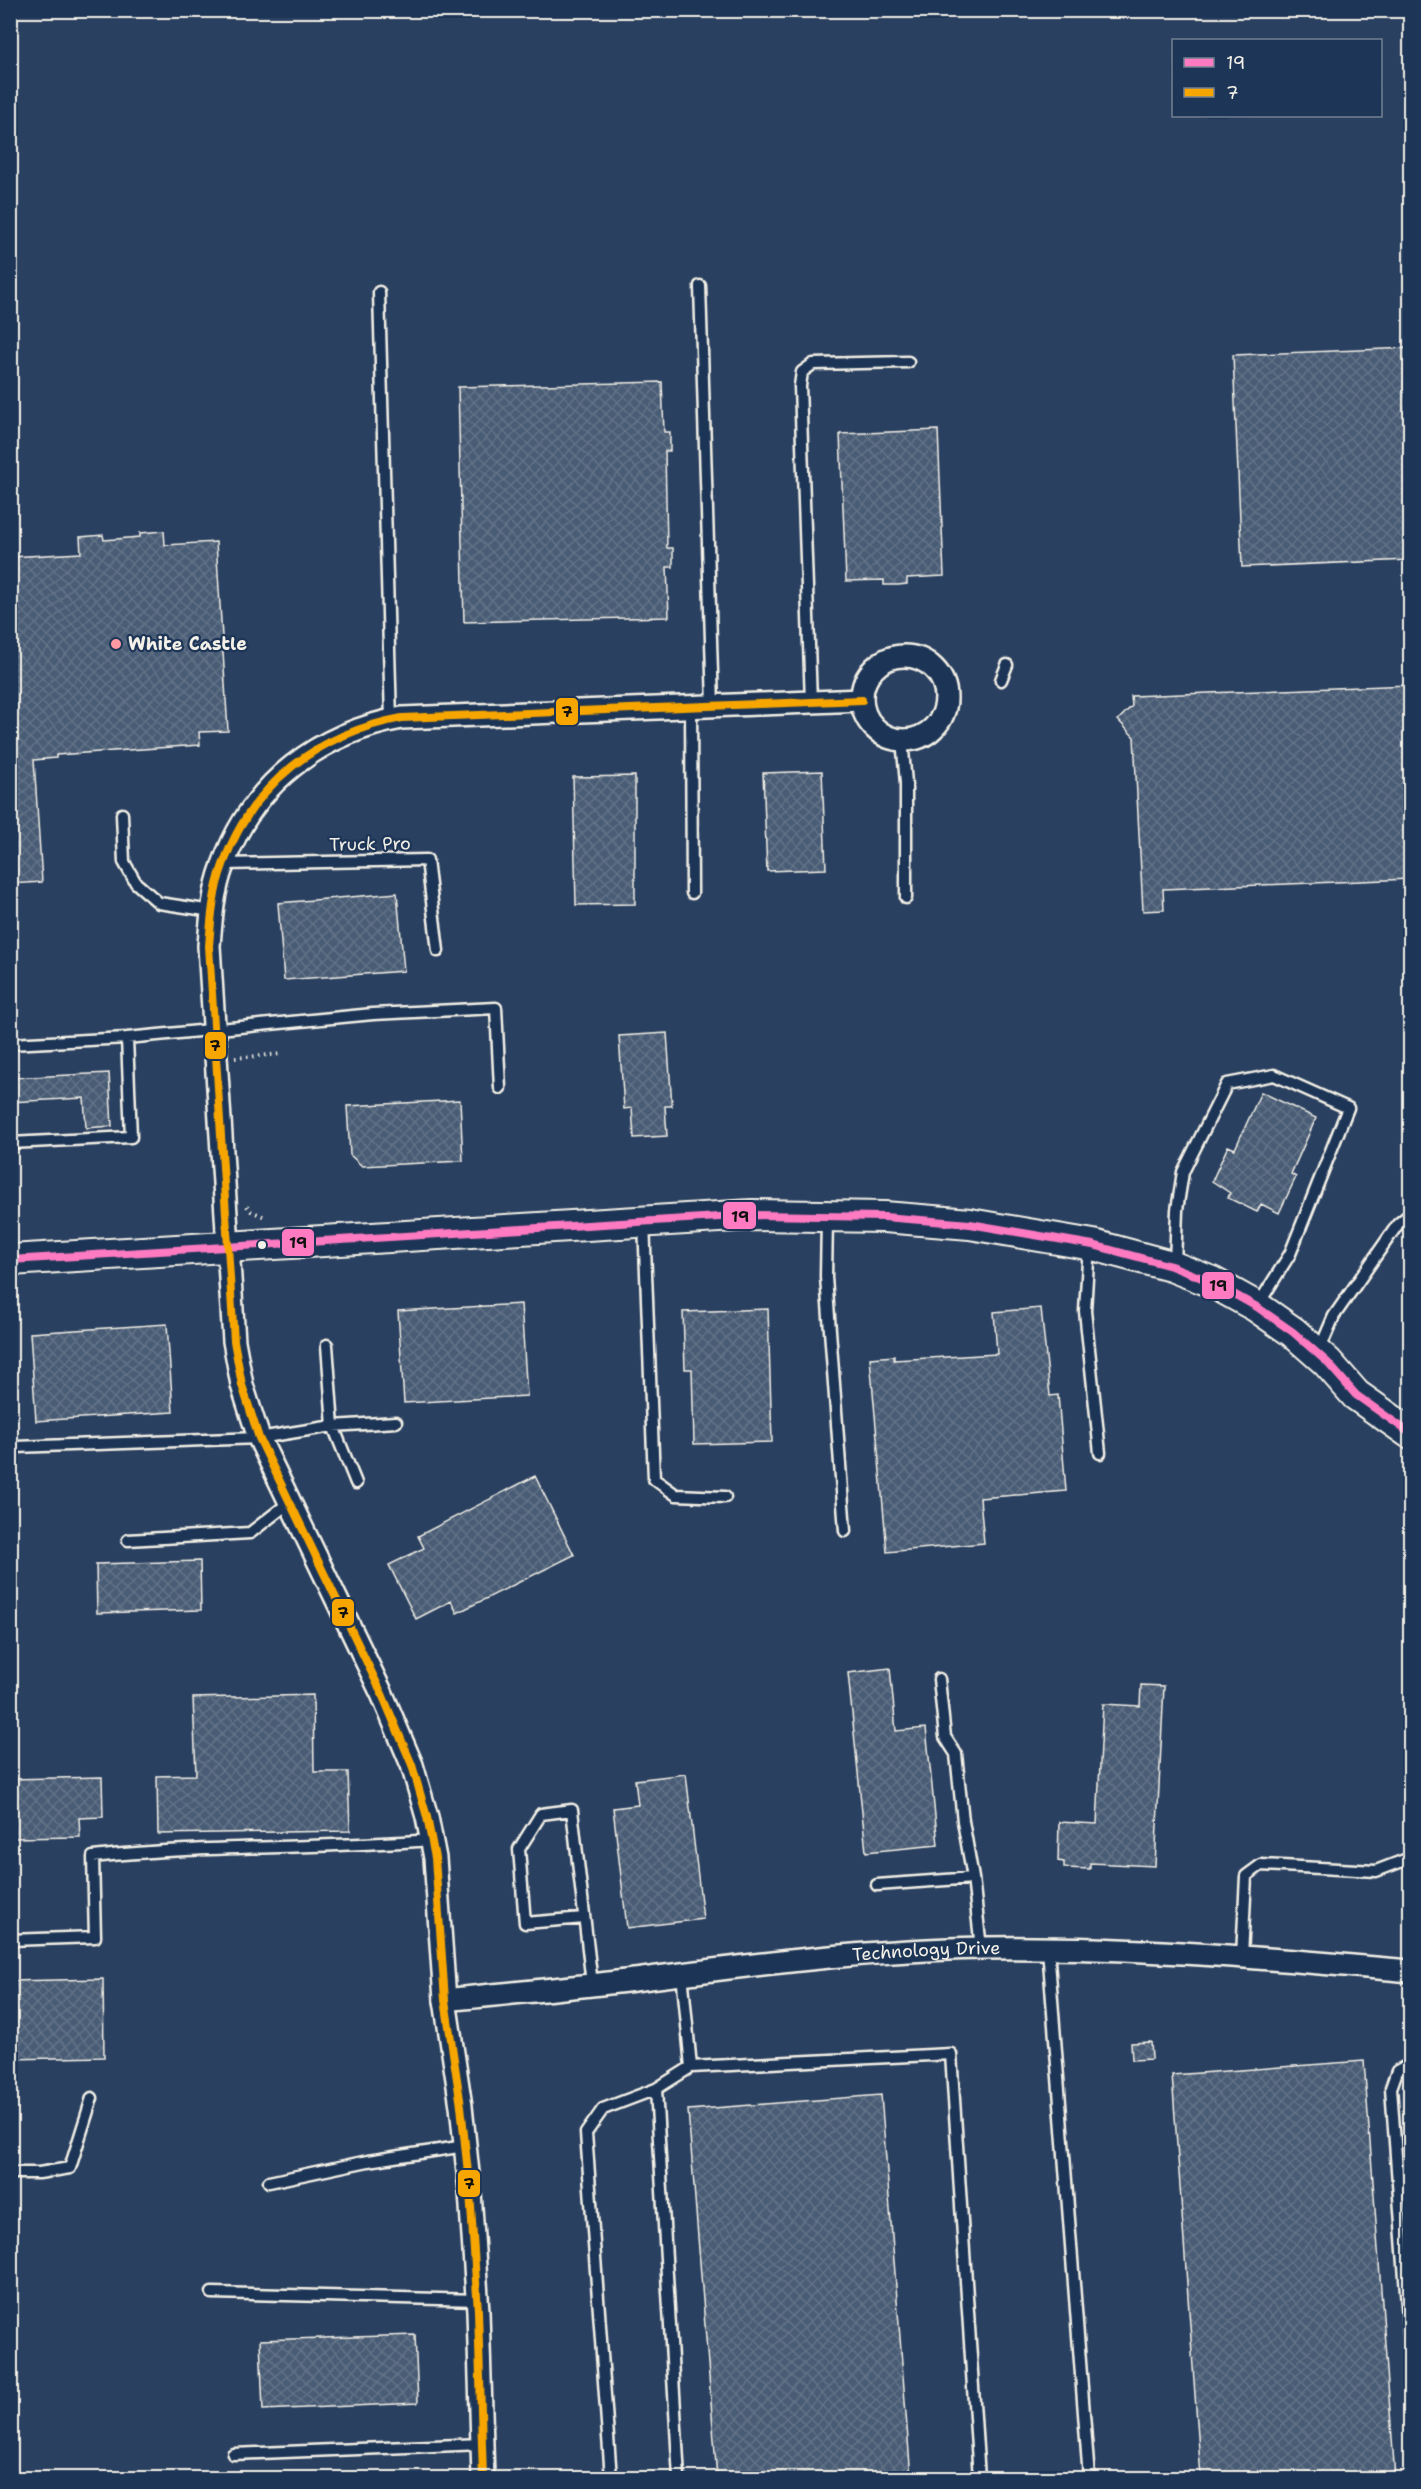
<svg xmlns="http://www.w3.org/2000/svg" width="1421" height="2489" font-family="'Shantell Sans',sans-serif">
  <style>
    .built { fill: #2a4060; fill-rule: evenodd }
    .building { fill: url(#building-cross-hatch); stroke: #f4f1e8; stroke-width: 1.5 }
    .lines { fill: none; stroke-linecap: round; stroke-linejoin: round }
    .lane-casing { stroke: #f4f1e8; stroke-width: 15 }
    .street-casing { stroke: #f4f1e8; stroke-width: 26 }
    .secondary-casing { stroke: #f4f1e8; stroke-width: 34 }
    .path { stroke: #f4f1e8; stroke-width: 4; stroke-dasharray: 1.5 4.5; stroke-linecap: butt }
    .lane { stroke: #1d3557; stroke-width: 10 }
    .street { stroke: #1d3557; stroke-width: 21 }
    .secondary { stroke: #1d3557; stroke-width: 30 }
    .bus-1-casing { stroke: #1d3557; stroke-width: 12 }
    .bus-2-casing { stroke: #1d3557; stroke-width: 12 }
    .bus-1 { stroke: #fe7ac1; stroke-width: 8 }
    .bus-2 { stroke: #f7a600; stroke-width: 8 }
    .poi-dot { fill: #ff9aa2; stroke: #1d3557; stroke-width: 2 }
    .bus-dot { fill: #f4f1e8; stroke: #1d3557; stroke-width: 2 }
    .labels { text-anchor: middle; stroke-width: 4.5; stroke-linejoin: round; paint-order: stroke }
    .poi-label { font-size: 18px; font-weight: bold; fill: #f4f1e8; stroke: #1d3557; text-anchor: start }
    .street-label { font-size: 18px; fill: #f4f1e8; stroke: #1d3557 }
    .line-badge { stroke: #1d3557; stroke-width: 2 }
    .pale-badge-label { font-size: 16px; text-anchor: middle; font-weight: bold; fill: #111 }
  </style>
  <defs>
    <pattern id="building-cross-hatch" width="8" height="8" patternUnits="userSpaceOnUse" patternTransform="scale(1.5)"><rect width="8" height="8" fill="#485b74"/><path d="M0 0l8 8M0 8l8-8" fill="none" stroke="#637388"/></pattern>
  </defs>
  <rect width="100%" height="100%" fill="#1d3557"/>
  <filter id="ink" filterUnits="userSpaceOnUse"><feTurbulence type="fractalNoise" baseFrequency=".0167" numOctaves="2"/><feDisplacementMap in="SourceGraphic" scale="12" xChannelSelector="R" yChannelSelector="G"/><feConvolveMatrix kernelMatrix="1 2 1 2 8 2 1 2 1" color-interpolation-filters="sRGB"/></filter>
  <g filter="url(#ink)">
    <path class="built" d="M11,11H1410V2478H11ZM1174,40H1380V116H1174Z"/>
    <path class="building" d="M1410,348V560L1242,567L1233,355Z
      M662,382L664,432H670V451H665L667,548H673V567H667L669,617L464,622L458,387Z
      M938,430L944,576L907,578V584L898,585H884V580L846,581L840,434Z
      M164,531L165,545L216,542L228,731L199,732L200,745L56,755V758L34,760L42,882L10,884V557L81,553L80,537L103,535L104,540L140,537V533Z
      M1410,685V879L1163,889L1164,910L1143,911L1134,737L1118,720L1132,706L1131,696Z
      M822,771L826,869L767,871L763,773Z
      M635,776V904L576,905L573,777Z
      M397,893L404,971L284,980L278,903Z
      M667,1033L672,1106H665L667,1136L634,1138L632,1108L624,1109L619,1036Z
      M109,1073L112,1126L86,1128L84,1098L10,1102V1078Z
      M1261,1092L1316,1118L1291,1174L1296,1177L1279,1213L1261,1204L1257,1212L1228,1198L1230,1193L1212,1181L1228,1146L1235,1149Z
      M460,1100L463,1161L362,1166L350,1155L347,1106Z
      M521,1304L527,1396L404,1403L398,1311Z
      M1041,1308L1050,1396L1058,1395L1066,1491L980,1498L984,1543L887,1552L870,1358L894,1356V1360L997,1354L994,1312Z
      M768,1309L772,1442L694,1444L692,1369H685L683,1312Z
      M167,1324L173,1412L36,1421L30,1333Z
      M535,1476L574,1555L457,1613L451,1601L416,1619L389,1565L424,1548L418,1536Z
      M200,1561L201,1610L97,1613L96,1564Z
      M890,1668L896,1731L926,1728L938,1845L866,1852L848,1673Z
      M1141,1685L1164,1686L1155,1866L1090,1863V1869L1064,1868V1862L1058,1861L1059,1822L1097,1824L1103,1704L1140,1706Z
      M313,1695L314,1772H348L350,1831L158,1834L157,1776L196,1775L193,1698Z
      M686,1774L703,1919L627,1928L613,1808L638,1805L635,1780Z
      M102,1777L103,1817L79,1818L80,1837L10,1838V1779Z
      M103,1979L104,2057L10,2059V1981Z
      M1151,2042L1152,2059L1132,2060L1131,2043Z
      M1364,2061L1395,2478H1201L1172,2075Z
      M881,2095L911,2478H717L688,2110Z
      M415,2335L418,2403L263,2410L260,2340Z"/>
    <g class="lines">
      <g class="lane-casing">
        <path id="lane" d="M700,286L713,705
          M379,292L391,720
          M1001,680L1007,665
          M811,702L800,386L802,372L813,364L908,362
          M691,707L692,893
          M902,740L906,783V898
          M122,814L124,862L136,883L159,903L212,911
          M223,864L427,860L438,951
          M10,1044L127,1038
          M10,1143L131,1137L127,1038L373,1014L496,1008L500,1088
          M827,1218L826,1277L845,1531
          M644,1222L654,1479L676,1495L725,1497
          M1089,1245L1085,1311L1100,1453
          M1175,1264L1177,1210L1183,1172L1227,1084L1274,1075L1348,1108L1290,1254L1258,1305
          M327,1345L333,1426L356,1483
          M1319,1351L1334,1316L1398,1224L1410,1214
          M10,1444L16,1447L259,1438L333,1426L396,1422
          M128,1540L250,1533L290,1502
          M939,1679L945,1737L956,1754L963,1821L973,1878
          M877,1885L973,1878L981,1948
          M584,1918L525,1923L519,1849L541,1814L572,1810L592,1984
          M10,1940L95,1937L93,1857C205,1845 319,1849 431,1840
          M1048,1948L1089,2478
          M1242,1956L1246,1876L1261,1865L1376,1871L1410,1858
          M682,1973L691,2067L951,2054L979,2478
          M1410,2064L1397,2071L1391,2088L1410,2346
          M656,2089L679,2478
          M10,2173H39L70,2168L92,2098
          M269,2182L368,2161L465,2146
          M212,2293L478,2300
          M233,2454L482,2444
          M611,2478L586,2133L603,2109L656,2089L691,2067"/>
      </g>
      <g class="street-casing">
        <g id="street">
          <circle cx="904" cy="698" r="42"/>
          <path id="s1" d="M445,2000C508,1993 571,1988 634,1980C750,1965 865,1950 983,1948C1126,1946 1268,1958 1410,1971"/>
          <path d="M483,2478L478,2311L470,2192L461,2106L445,2000L435,1858L427,1817L412,1765L382,1694L259,1438L242,1385L234,1341L209,946C211,919 213,891 223,865C252,783 319,733 402,718L862,700"/>
        </g>
      </g>
      <g class="secondary-casing">
        <path id="secondary" d="M10,1260L752,1215L884,1217L970,1224L1093,1245L1171,1266L1212,1282L1257,1307L1293,1332L1327,1362L1356,1395L1410,1433"/>
      </g>
      <path class="path" d="M235,1058L282,1054
        M247,1206L251,1211L265,1217"/>
      <use href="#lane" class="lane"/>
      <use href="#street" class="street"/>
      <use href="#secondary" class="secondary"/>
      <g class="bus-1-casing">
        <path id="bus-1" d="M10,1260L752,1215L884,1217L970,1224L1093,1245L1171,1266L1212,1282L1257,1307L1293,1332L1327,1362L1356,1395L1410,1433"/>
      </g>
      <g class="bus-2-casing">
        <path id="bus-2" d="M483,2478L478,2311L470,2192L461,2106L445,2000L435,1858L427,1817L412,1765L382,1694L259,1438L242,1385L234,1341L209,946C211,919 213,891 223,865C252,783 319,733 402,718L862,700"/>
      </g>
      <use href="#bus-1" class="bus-1"/>
      <use href="#bus-2" class="bus-2"/>
    </g>
  </g>
  <circle class="poi-dot" cx="116" cy="644" r="6"/>
  <circle class="bus-dot" cx="262" cy="1245" r="5"/>
  <g class="labels">
    <g class="poi-label">
      <text x="128" y="650">White Castle</text>
    </g>
    <g class="street-label">
      <text transform="translate(370 844) rotate(-1)" y="6">Truck Pro</text>
      <text dy="6" stroke="none"><textPath href="#s1" startOffset="484">Technology Drive</textPath></text>
    </g>
  </g>
  <g class="line-badge">
    <rect x="555" y="697" width="24" height="29" rx="6" fill="#f7a600"/>
    <rect x="204" y="1031" width="23" height="29" rx="6" fill="#f7a600"/>
    <rect x="722" y="1201" width="35" height="29" rx="6" fill="#fe7ac1"/>
    <rect x="281" y="1228" width="34" height="29" rx="6" fill="#fe7ac1"/>
    <rect x="1201" y="1271" width="34" height="29" rx="6" fill="#fe7ac1"/>
    <rect x="331" y="1598" width="24" height="29" rx="6" fill="#f7a600"/>
    <rect x="457" y="2169" width="24" height="29" rx="6" fill="#f7a600"/>
  </g>
  <g class="pale-badge-label">
    <text x="567" y="717">7</text>
    <text x="215" y="1051">7</text>
    <text x="740" y="1222">19</text>
    <text x="298" y="1248">19</text>
    <text x="1218" y="1291">19</text>
    <text x="343" y="1618">7</text>
    <text x="469" y="2189">7</text>
  </g>
  <rect width="1421" height="2489" fill="none" stroke="#1d3557" stroke-width="36"/>
  <rect x="18" y="18" width="1385" height="2453" fill="none" stroke="#f4f1e8" stroke-width="2" filter="url(#ink)"/>
  <rect x="1172" y="39" width="210" height="78" fill="#1d3557" stroke="#738091" stroke-width="1.5"/>
  <rect x="1184" y="58" width="30" height="9" fill="#fe7ac1" stroke="#738091" stroke-width="1.5"/>
  <text x="1226" y="69" font-size="18" fill="#f4f1e8">19</text>
  <rect x="1184" y="88" width="30" height="9" fill="#f7a600" stroke="#738091" stroke-width="1.5"/>
  <text x="1226" y="99" font-size="18" fill="#f4f1e8">7</text>
</svg>
